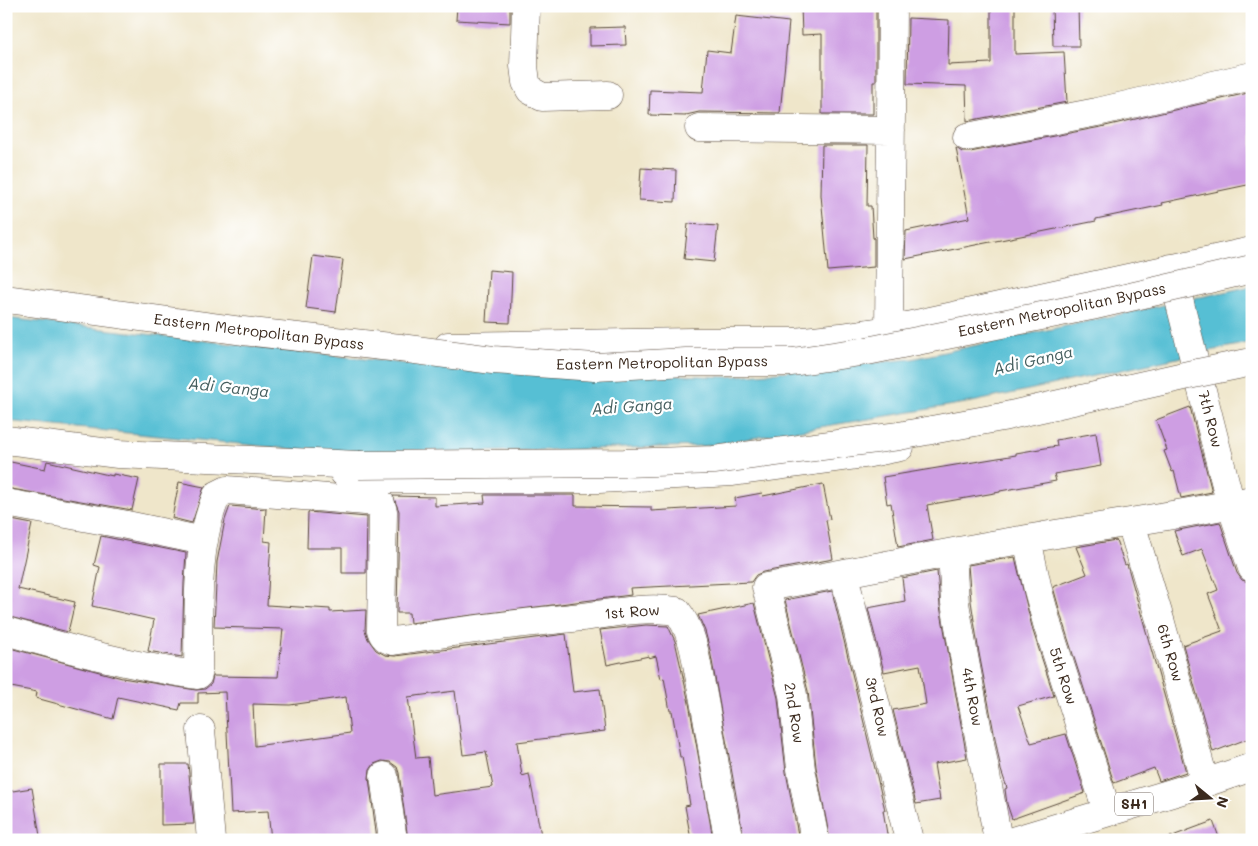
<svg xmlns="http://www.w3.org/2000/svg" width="1258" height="846" font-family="Mali,sans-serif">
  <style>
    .water { fill: #57bfd4; stroke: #497479 }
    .building { fill: #ce9ee3; fill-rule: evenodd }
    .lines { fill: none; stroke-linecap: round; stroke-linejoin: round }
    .minor-casing { stroke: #564638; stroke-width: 29 }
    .major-casing { stroke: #564638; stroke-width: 29 }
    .minor { stroke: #fff; stroke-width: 28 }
    .major { stroke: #fff; stroke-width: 28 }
    .major-bridge-casing { stroke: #564638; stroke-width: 29; stroke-linecap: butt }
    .major-bridge { stroke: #fff; stroke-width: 28 }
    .labels { text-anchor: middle; stroke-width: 4.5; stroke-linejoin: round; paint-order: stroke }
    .shield { fill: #fff; stroke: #766a62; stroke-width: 1 }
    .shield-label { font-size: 14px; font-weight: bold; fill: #3b2a1e }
    .street-label { font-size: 15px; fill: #3b2a1e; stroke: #fff }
    .water-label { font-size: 16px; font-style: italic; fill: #455e5e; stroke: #fff }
  </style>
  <rect width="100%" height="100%" fill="#fff"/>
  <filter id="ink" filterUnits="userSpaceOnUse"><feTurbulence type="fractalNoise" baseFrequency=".02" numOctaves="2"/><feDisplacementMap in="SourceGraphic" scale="10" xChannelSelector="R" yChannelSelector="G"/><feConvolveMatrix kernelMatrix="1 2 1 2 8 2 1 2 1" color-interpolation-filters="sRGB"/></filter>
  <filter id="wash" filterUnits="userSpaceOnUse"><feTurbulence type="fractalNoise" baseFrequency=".0096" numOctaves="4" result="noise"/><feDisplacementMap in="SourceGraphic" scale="20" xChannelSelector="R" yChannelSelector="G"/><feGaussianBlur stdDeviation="1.12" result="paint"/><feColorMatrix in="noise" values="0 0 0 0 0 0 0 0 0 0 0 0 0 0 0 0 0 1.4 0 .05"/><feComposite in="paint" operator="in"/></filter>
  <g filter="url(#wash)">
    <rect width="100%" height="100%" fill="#efe6ca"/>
    <path class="water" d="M1252,286V342L972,402L704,446L352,455L6,421V318L417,365L727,377L912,359Z"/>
    <g id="blocks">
      <path class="building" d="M457,6H510V23L456,20Z
        M801,6H876V82H873V114H822V34L802,35Z
        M991,6H1015V54L1064,52L1067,102L967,121L966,86L907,84L908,18L949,20L948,65L991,63Z
        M1052,6H1078L1079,46H1053Z
        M736,16L789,22L780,113L699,112L686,115V116L649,115L650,90L703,92L707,50L731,53Z
        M625,27L626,45L590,46V28Z
        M1252,92V184L1162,203L1163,205L1096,219V221L905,259L906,231L969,218L956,148L962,152H970L1101,127Z
        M822,145H868L867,206H871L873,238H874V267L828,271L821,195Z
        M641,168L676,170L675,202L639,200Z
        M688,224L718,226L714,262L684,259Z
        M313,256L343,260L336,312L306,308Z
        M489,270L512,272L510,323L486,322Z
        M1190,407L1212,492L1181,498L1174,471L1172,472L1164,451L1167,450L1156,420Z
        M1096,433L1101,466L1054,474L1056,481L1000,491V492L927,505L933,540L898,547L891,503L887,504L883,477L1016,455V453L1057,446L1056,440Z
        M6,461L45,469L47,461L113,476V474L139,479L132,510L6,488Z
        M179,482L204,487L192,523L172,518Z
        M823,484L830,519L826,520L833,559L763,572L756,575L751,582L630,588L631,595L410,623L409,613H397L399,511L393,496L435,497V506L485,503L484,495H575V506L651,507V511L736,506L735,498L762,493L763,496Z
        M230,506L266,509L264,541L271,542L267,605L330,609V612L366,610L365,630L368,639L376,650L385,655L395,656L566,634L573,692L600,689L605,731L517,742L522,776L529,774L542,840H408L399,773L397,767L390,762L382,761L374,764L370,770L369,778L377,840H271L268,811L231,813L225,692L198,693V703H181L179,710L118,697L113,719L36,698L37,692L6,686V647L122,678L196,690L205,689L211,684L213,676L278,677L283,629L214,627L217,562L225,520ZM455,691L463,755L486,752L493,787L432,795L428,757L416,758L408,697ZM346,697L350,733L255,746L253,704L290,705Z
        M308,512L367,517L366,573H342V548H307Z
        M6,519L32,524L18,589L75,602L68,632L6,616Z
        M1220,522L1237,573L1242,580L1252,583V737L1213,752L1183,645L1222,631L1208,594L1218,590L1202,549L1183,556L1174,531Z
        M101,536L186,553L184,583L182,657L148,651L154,620L92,606L100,567L94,565Z
        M1116,540L1125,565L1127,564L1186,772L1159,781L1154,768L1114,783L1063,623L1053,587L1087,574L1076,547Z
        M1015,557L1033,631L1054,696L1018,706L1031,743L1066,734L1085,793L1012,819L1007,804L1005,789L1007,788L1001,770L979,653L971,601L968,565Z
        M937,571L940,606L967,758L934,764L940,800L916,804L893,710L926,704L920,665L884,672L868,608L905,601L902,578Z
        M832,591L885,810H883L888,840H830L816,767L808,691L785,600Z
        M754,603L778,698L786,772L799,840H744L710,650L705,631L698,615Z
        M646,625L668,626L675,641L689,703L713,839L691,840L685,806L690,805L682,757H680L672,711H670L664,678L661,679L656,656L649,658V656L607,665L600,630Z
        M161,764H188L194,824L161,825Z
        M32,788L40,836L6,840V792Z
        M1213,821L1220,840H1168L1167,838Z"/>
    </g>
  </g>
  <g filter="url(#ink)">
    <use href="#blocks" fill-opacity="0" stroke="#564638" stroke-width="1"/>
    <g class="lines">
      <g class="minor-casing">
        <path id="minor" d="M526,6L524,66L526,82L530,90L542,97L608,95
          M699,128L891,130
          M967,137L1097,112L1252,76
          M1171,268L1231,505L1252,568
          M889,330L892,6
          M448,346L692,342H795L841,337L889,330L1252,251
          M344,473L357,479H599L733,472L865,454L900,447
          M6,503L122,524L204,541
          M1131,523L1161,623L1205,783
          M1027,539L1038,590L1048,627L1107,811
          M952,553L955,603L964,656L998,840
          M844,575L909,840
          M6,631C69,649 133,667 198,675C199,618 194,547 217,495L227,490L378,502L381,504L383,511L381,630C383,637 386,639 393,641C456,631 519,623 582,617C613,613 646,606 677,611C693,632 695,655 700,680C711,733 717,787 729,840
          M201,730L211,840
          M384,776L393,840
          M815,840L801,769L793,695L766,587C853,573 940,553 1027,539C1102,526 1177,516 1252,500"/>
      </g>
      <g class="major-casing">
        <path id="major" d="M6,299L243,331L400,348
          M6,440L118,454L359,465
          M1016,840L1205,783L1252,767"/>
      </g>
      <use href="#minor" class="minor"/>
      <use href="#major" class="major"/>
      <g class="major-bridge-casing">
        <path id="major-bridge" d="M400,348L493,360L595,367L686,362H792L867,351L1091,306L1252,269
          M359,465L624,463L714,460L899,436L1002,417L1193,374L1252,362"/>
      </g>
      <use href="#major-bridge" class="major-bridge"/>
    </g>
  </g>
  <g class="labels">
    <rect class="shield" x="1115" y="792.5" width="38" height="23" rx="4"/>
    <g class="shield-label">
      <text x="1134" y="809">SH1</text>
    </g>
    <g class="street-label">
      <text transform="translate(1062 310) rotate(-12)" y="5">Eastern Metropolitan Bypass</text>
      <text transform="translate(259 332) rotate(7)" y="5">Eastern Metropolitan Bypass</text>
      <text transform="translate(662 363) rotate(-1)" y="5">Eastern Metropolitan Bypass</text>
      <text transform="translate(1210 419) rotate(76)" y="5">7th Row</text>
      <text transform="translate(632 612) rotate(-4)" y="5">1st Row</text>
      <text transform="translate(1170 653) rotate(74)" y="5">6th Row</text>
      <text transform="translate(1063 676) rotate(72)" y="5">5th Row</text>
      <text transform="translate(972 697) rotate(79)" y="5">4th Row</text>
      <text transform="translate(877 707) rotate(77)" y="5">3rd Row</text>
      <text transform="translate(794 713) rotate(81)" y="5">2nd Row</text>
    </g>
    <g class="water-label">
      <text transform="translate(1033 360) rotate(-13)" y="6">Adi Ganga</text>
      <text transform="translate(229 387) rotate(6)" y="6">Adi Ganga</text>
      <text transform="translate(632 406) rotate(-4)" y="6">Adi Ganga</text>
    </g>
  </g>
  <rect width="1258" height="846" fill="none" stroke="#fff" stroke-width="25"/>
  <g transform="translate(1210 798) rotate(108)" stroke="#ffffff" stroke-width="4" paint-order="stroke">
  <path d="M0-4L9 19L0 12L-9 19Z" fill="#3b2a1e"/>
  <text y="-8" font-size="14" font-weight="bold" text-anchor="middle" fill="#3b2a1e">N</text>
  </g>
</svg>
